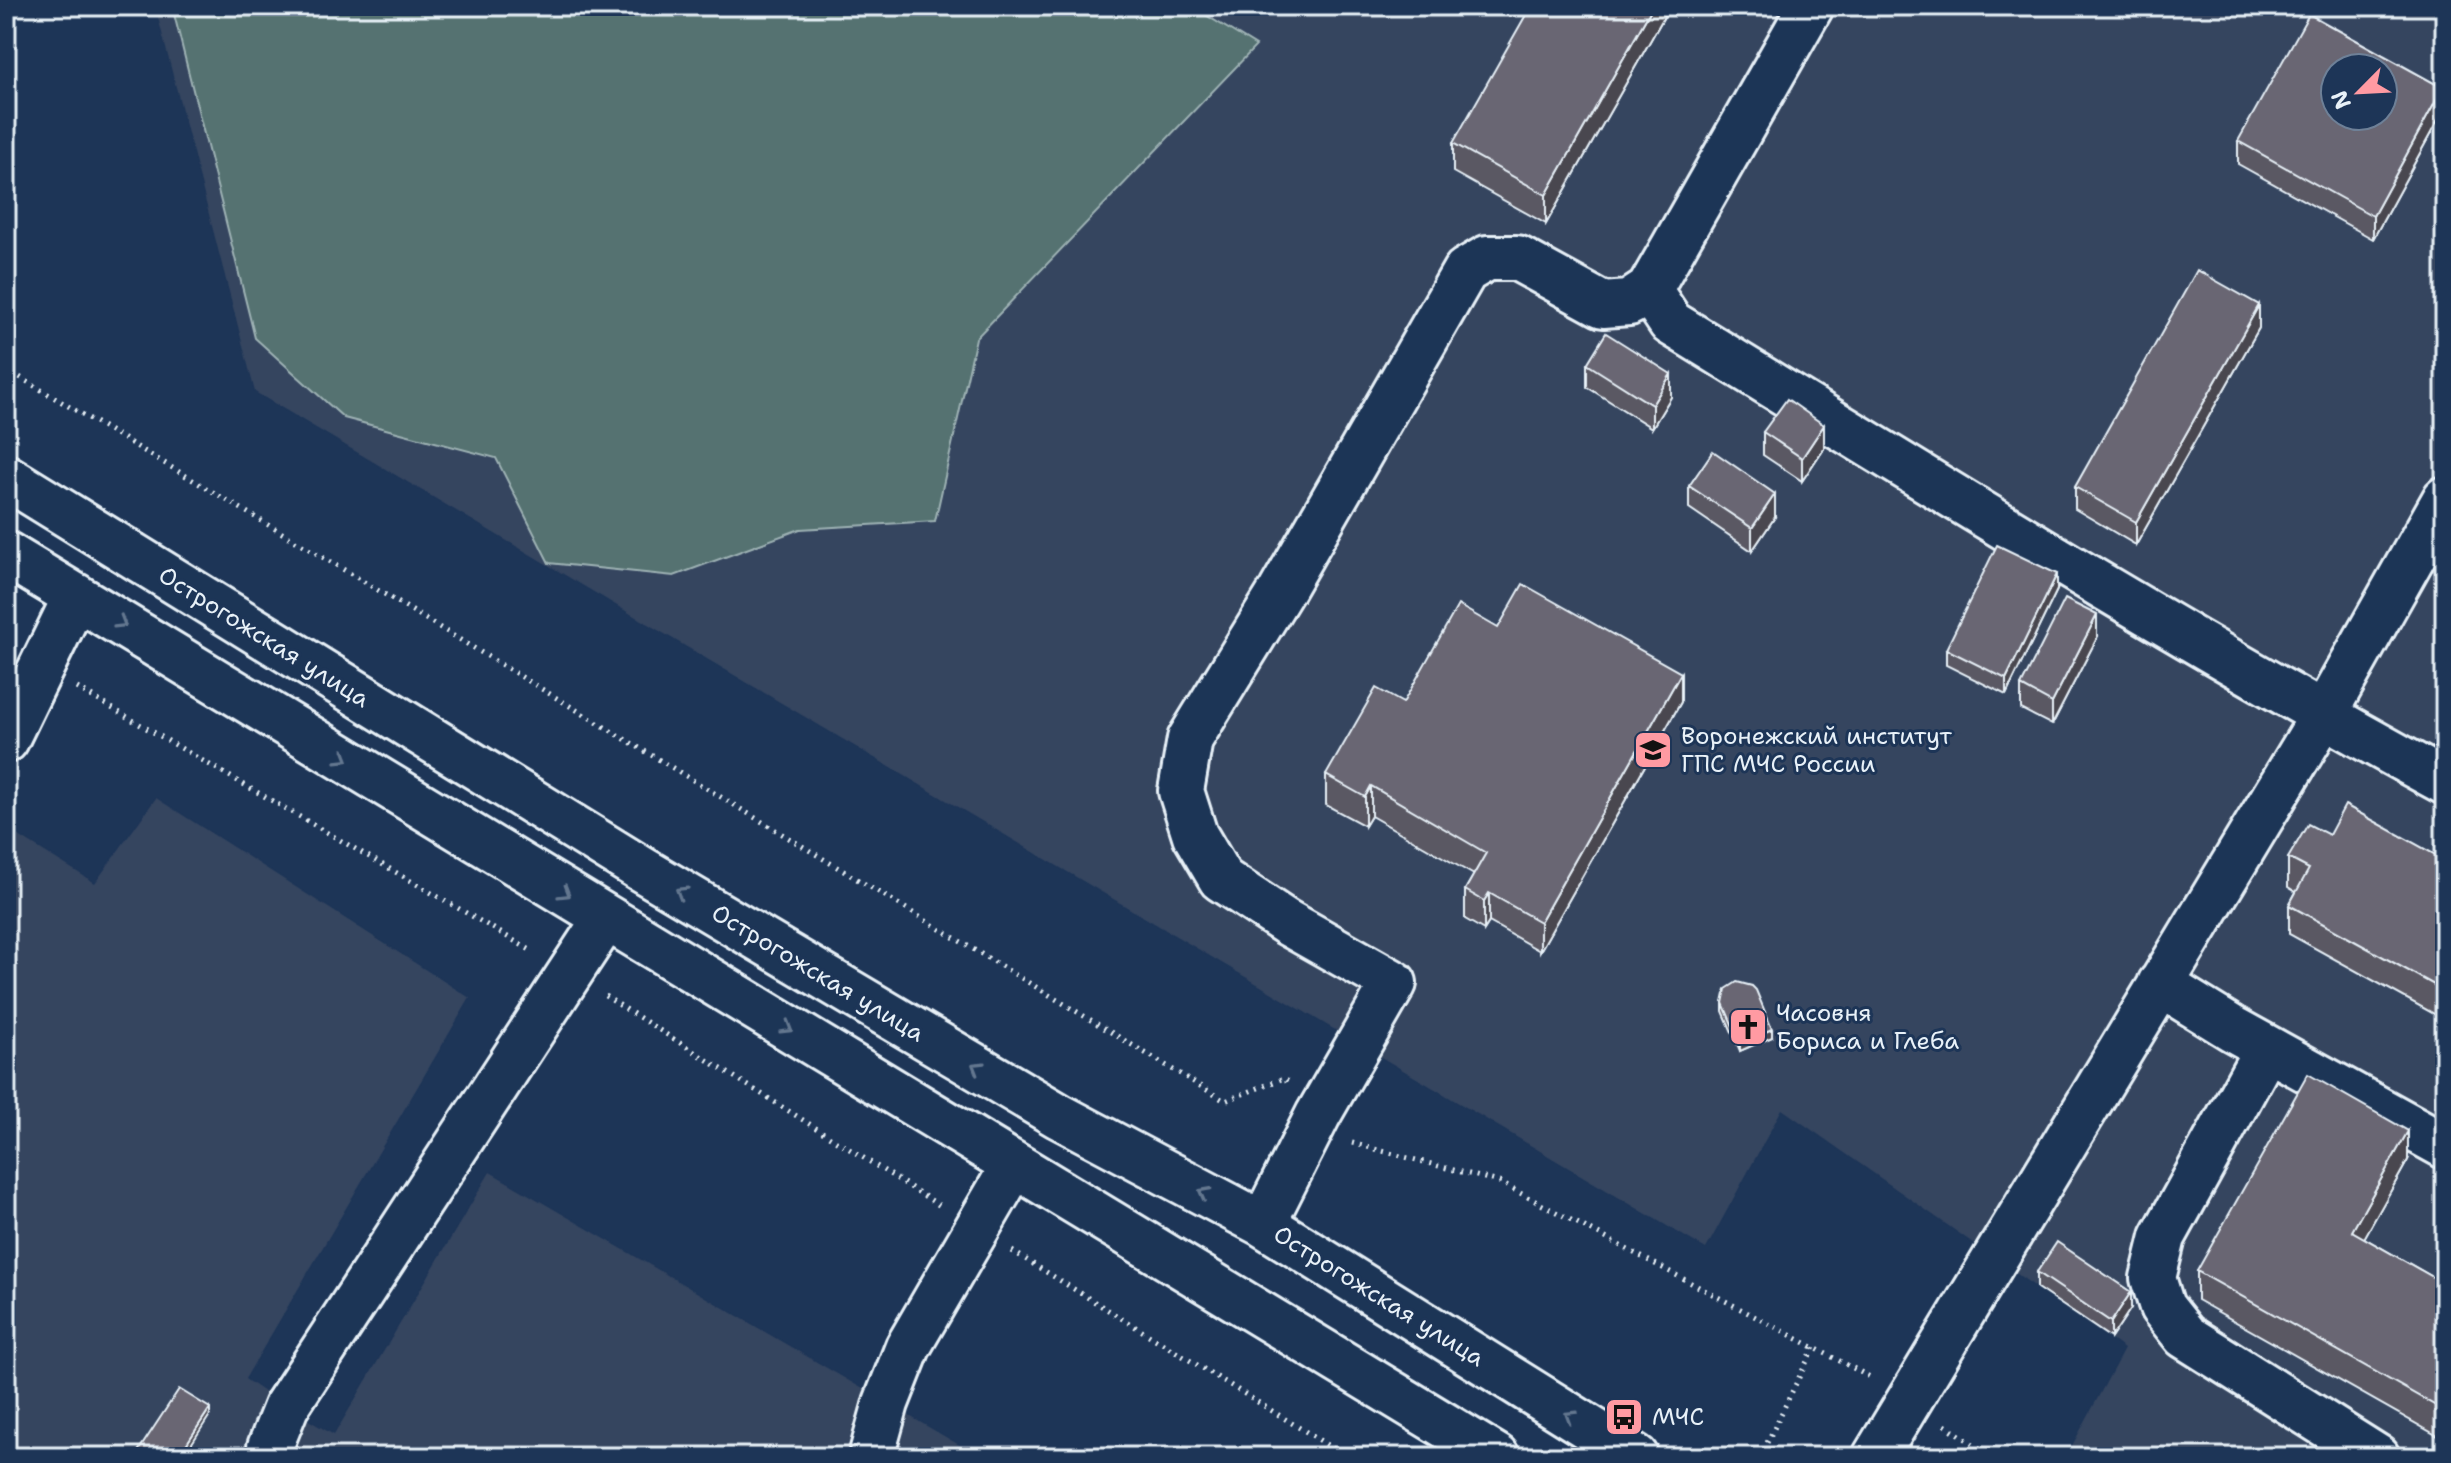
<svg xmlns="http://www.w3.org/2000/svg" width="2451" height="1463" font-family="'Shantell Sans',sans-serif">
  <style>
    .built { fill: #34445f; fill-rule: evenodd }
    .green { fill: #547271; stroke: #9eb2b4; stroke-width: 2 }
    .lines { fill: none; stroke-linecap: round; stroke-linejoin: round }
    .minor-casing { stroke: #e8f1f8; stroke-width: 50 }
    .path { stroke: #e8f1f8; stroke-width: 5; stroke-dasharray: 2 6; stroke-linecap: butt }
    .minor { stroke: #1d3557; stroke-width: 44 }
    .wall { fill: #5a5863; stroke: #e8f1f8; stroke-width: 2 }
    .shaded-wall { fill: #4a4750; stroke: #e8f1f8; stroke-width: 2 }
    .building { fill: #696673; stroke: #e8f1f8; stroke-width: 2; fill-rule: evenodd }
    .oneway { stroke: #64778f }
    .labels { text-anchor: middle; stroke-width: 6; stroke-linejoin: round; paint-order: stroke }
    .street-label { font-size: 24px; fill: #e8f1f8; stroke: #1d3557 }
    .poi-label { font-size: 24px; fill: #e8f1f8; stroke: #1d3557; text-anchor: start }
  </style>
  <rect width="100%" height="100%" fill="#1d3557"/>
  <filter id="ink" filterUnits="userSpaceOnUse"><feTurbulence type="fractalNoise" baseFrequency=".0125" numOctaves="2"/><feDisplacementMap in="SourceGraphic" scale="16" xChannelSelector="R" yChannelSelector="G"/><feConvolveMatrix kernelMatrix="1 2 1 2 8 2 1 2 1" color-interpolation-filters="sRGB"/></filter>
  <g filter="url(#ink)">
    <path class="built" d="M155,6H2445V1457H2066L2124,1349L1782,1109L1706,1249L255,392ZM2335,68H2383V116H2335Z
      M156,798L470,998L245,1379L286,1407L334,1435L490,1172L980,1457H6V828L95,883Z"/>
    <path class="green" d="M172,6H1191L1256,46L976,338L935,521L800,529L674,576L549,563L496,458L344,418L255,338Z"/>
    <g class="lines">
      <g class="minor-casing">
        <path id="minor" d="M1649,290L1671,323C1927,480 2181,639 2445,782
          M6,477L643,870L1059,1116L1263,1224L1636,1457
          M6,554L1497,1457
          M6,740L76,596
          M2160,984L2233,1029L2445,1146
          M2267,1048L2163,1237L2153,1278L2162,1307L2185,1336L2377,1457
          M1263,1224L1318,1115L1394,983L1286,922L1221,879L1195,835L1181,791L1190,739L1281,591L1465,271L1487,258H1517L1603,305L1629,303L1649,290L1811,6
          M275,1457L270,1447L286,1407L606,918
          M871,1457L886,1403L908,1347L1014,1165
          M1875,1457L2323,716L2445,499"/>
      </g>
      <path class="path" d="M6,369L351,574L1225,1101L1284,1078L1288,1082
        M77,688L532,951
        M605,996L942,1207
        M1352,1143L1499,1182L1872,1378
        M1012,1251L1347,1457
        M1945,1425L1993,1457
        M1760,1457L1814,1347"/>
      <use href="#minor" class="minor"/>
    </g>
    <path class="wall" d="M1670,6L1546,224L1453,172V143Z
      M2443,111L2373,239L2238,164V141Z
      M2259,328L2136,545L2075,509V487Z
      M1587,364L1671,397L1652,428L1587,387Z
      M1763,432L1824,448L1802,481L1763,455Z
      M1689,486L1775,517L1752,551L1689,508Z
      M2057,590L2006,695L1946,665V649Z
      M1498,628L1681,702L1540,951L1489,922L1484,930L1465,919V890L1474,875L1371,816L1365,826L1326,805V775Z
      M2097,638L2052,725L2021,709V686Z
      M2329,835L2445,860V1020L2289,934V905L2296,892L2288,887V858Z
      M1723,1003L1772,1037L1740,1051L1723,1011Z
      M2408,1160L2364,1238L2445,1284V1440L2197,1300V1271Z
      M2037,1272L2131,1308L2111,1338L2037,1288Z"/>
    <path class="shaded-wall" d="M1653,6H1670L1546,224V195Z
      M2443,88V111L2373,239V216Z
      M2259,305V328L2136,545V522Z
      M1671,374V397L1652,428V405Z
      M1824,425V448L1802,481V458Z
      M1775,494V517L1752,551V528Z
      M2057,574V590L2006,695V679Z
      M2097,615V638L2052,725V703Z
      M1681,673V702L1540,951V922Z
      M1371,786V816L1365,826V797Z
      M1489,893V922L1484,930V901Z
      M1772,1029V1037L1740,1051V1043Z
      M2408,1131V1160L2352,1260V1231Z
      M2131,1292V1308L2111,1338V1322Z
      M210,1408V1415L183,1457H178Z"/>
    <path class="building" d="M1531,6H1653L1546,195L1453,143Z
      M2309,14L2443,88L2373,216L2238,141ZM2335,68H2383V116H2335Z
      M2197,270L2259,305L2136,522L2075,487Z
      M1606,333L1671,374L1652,405L1587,364Z
      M1787,399L1824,425L1802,458L1763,432Z
      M1713,451L1775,494L1752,528L1689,486Z
      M1997,545L2057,574L2006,679L1946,649Z
      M1523,584L1681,673L1540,922L1489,893L1484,901L1465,890L1486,853L1371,786L1365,797L1326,775L1376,688L1403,703L1458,605L1498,628Z
      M2065,599L2097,615L2052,703L2021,686Z
      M2345,805L2445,860V991L2289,905L2309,869L2288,858L2308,824L2329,835Z
      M1737,982L1752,986L1756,990L1772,1029L1740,1043L1723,1003L1726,989Z
      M2308,1074L2408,1131L2352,1231L2445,1284V1411L2197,1271Z
      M2057,1242L2131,1292L2111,1322L2037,1272Z
      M179,1389L210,1408L178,1457H145L137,1453Z"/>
    <defs><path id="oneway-chevron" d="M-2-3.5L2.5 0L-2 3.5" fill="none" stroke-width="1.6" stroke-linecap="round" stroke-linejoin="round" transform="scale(2)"/></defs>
    <g class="oneway">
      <use href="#oneway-chevron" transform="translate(121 623) rotate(31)"/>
      <use href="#oneway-chevron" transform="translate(343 758) rotate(31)"/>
      <use href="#oneway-chevron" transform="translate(681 892) rotate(-149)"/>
      <use href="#oneway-chevron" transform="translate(565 893) rotate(31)"/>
      <use href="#oneway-chevron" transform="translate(787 1028) rotate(31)"/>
      <use href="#oneway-chevron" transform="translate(977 1067) rotate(-149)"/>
      <use href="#oneway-chevron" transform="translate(1204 1193) rotate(-152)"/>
      <use href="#oneway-chevron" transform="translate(1570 1416) rotate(-148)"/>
    </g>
  </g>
  <defs>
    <g id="university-square" transform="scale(2)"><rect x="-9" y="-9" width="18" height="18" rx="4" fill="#ff9aa2" stroke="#1d3557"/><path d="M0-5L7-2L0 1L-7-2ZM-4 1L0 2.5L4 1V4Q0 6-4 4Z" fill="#111"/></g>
    <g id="church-square" transform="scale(2)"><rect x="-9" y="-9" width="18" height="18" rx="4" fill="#ff9aa2" stroke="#1d3557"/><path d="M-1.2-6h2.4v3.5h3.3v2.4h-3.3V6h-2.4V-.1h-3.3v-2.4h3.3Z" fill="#111"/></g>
    <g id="bus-square" transform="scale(2)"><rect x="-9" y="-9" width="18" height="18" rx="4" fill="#ff9aa2" stroke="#1d3557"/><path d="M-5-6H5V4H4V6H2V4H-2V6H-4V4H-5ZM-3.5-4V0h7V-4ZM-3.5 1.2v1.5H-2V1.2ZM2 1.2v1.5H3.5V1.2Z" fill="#111"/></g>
  </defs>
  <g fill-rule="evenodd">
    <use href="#university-square" x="1653" y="750"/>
    <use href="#church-square" x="1748" y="1027"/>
    <use href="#bus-square" x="1624" y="1417"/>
  </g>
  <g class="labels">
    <g class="street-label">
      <text transform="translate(264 637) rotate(32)" y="8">Острогожская улица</text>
      <text transform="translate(818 973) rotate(31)" y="8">Острогожская улица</text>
      <text transform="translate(1379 1296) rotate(32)" y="8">Острогожская улица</text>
    </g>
    <g class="poi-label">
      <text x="1681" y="744">Воронежский институт<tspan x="1681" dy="28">ГПС МЧС России</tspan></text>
      <text x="1776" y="1021">Часовня<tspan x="1776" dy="28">Бориса и Глеба</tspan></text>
      <text x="1652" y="1425">МЧС</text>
    </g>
  </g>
  <rect width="2451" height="1463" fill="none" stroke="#1d3557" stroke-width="32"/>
  <rect x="16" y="16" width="2419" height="1431" fill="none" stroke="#e8f1f8" stroke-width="3" filter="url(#ink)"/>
  <g transform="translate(2359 92) rotate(246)"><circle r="38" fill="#1d3557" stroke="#6e8097" stroke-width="2"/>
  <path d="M0-6L14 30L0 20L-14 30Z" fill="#ff9aa2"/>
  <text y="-12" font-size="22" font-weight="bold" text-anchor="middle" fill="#e8f1f8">N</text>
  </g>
</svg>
